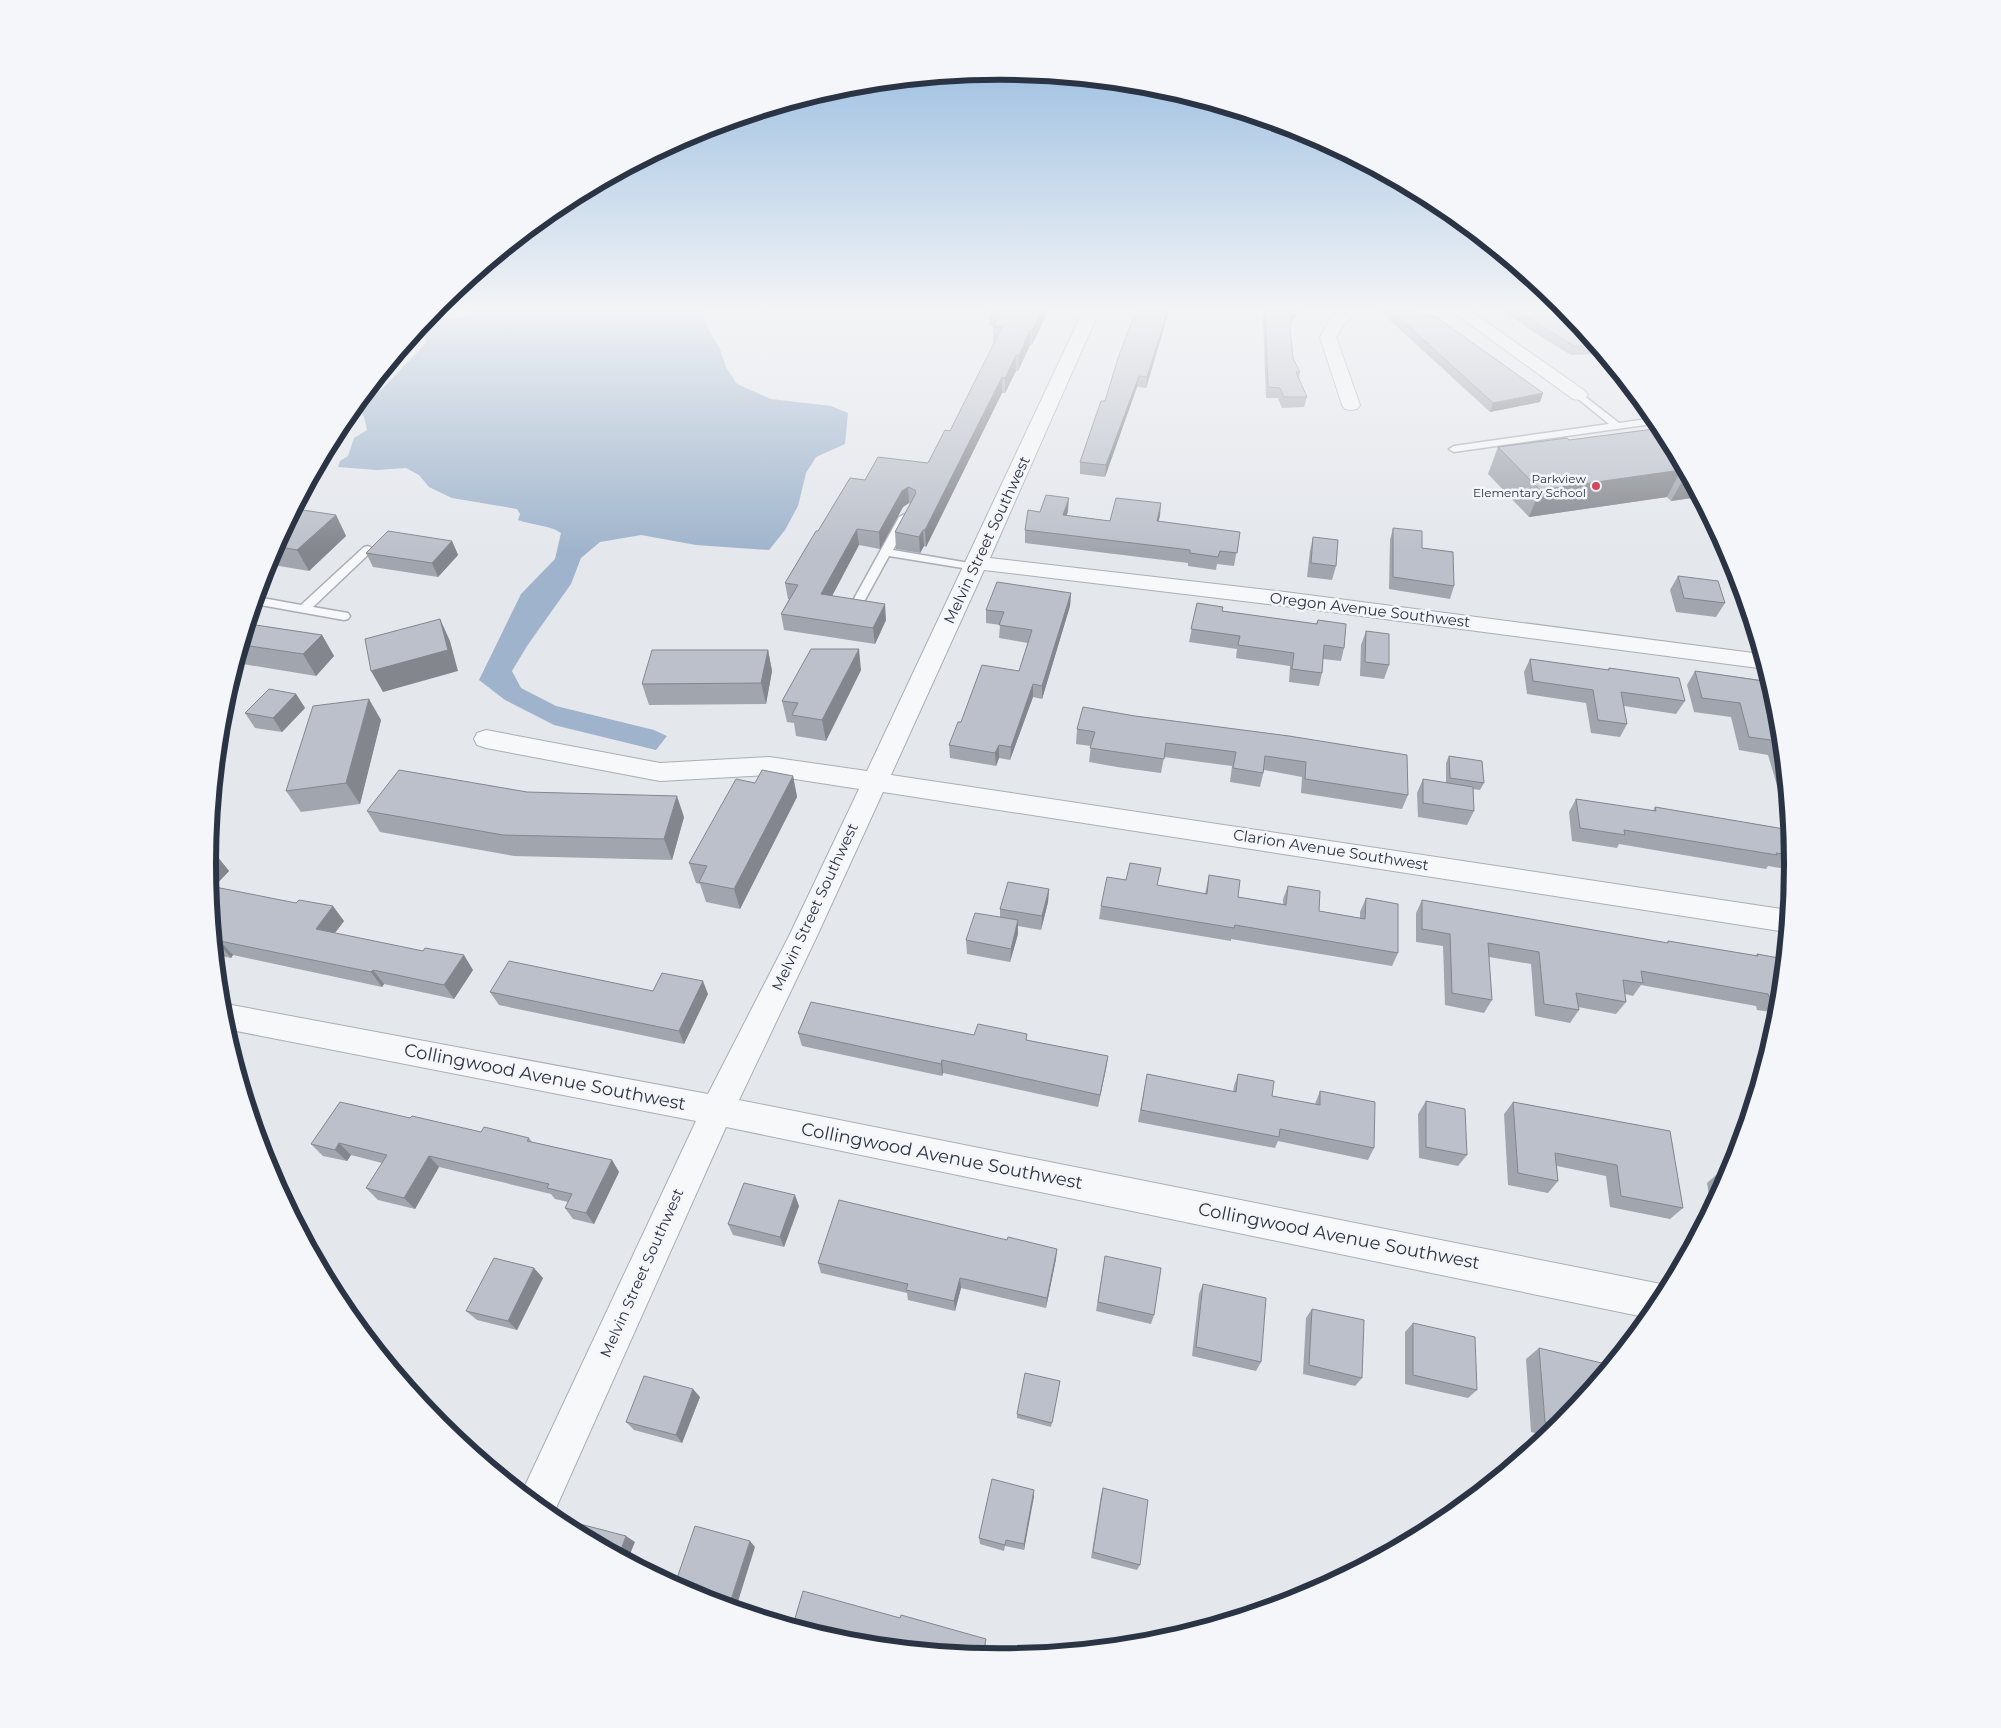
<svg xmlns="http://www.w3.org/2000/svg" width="2001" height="1728" font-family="Montserrat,sans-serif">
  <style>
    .water { fill: #9fb4cc }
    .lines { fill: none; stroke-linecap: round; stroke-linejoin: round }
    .lane-casing { stroke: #a9aeb7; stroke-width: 3 }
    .street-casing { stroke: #a9aeb7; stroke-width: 2 }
    .lane { fill: #f7f8fa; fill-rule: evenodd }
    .street { fill: #f7f8fa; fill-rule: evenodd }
    .wall { fill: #a1a5ae }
    .shaded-wall { fill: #83868d }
    .building { fill: #bbc0ca; stroke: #83868d }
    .poi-dot { fill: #d1495b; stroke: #f4f6f9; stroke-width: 2 }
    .labels { text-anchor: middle; stroke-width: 5; stroke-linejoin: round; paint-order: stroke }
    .far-poi-label { font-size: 12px; fill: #2b3445; stroke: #f4f6f9; text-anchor: end }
    .street-label { font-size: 15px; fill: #2b3445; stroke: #f4f6f9 }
    .near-street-label { font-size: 18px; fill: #2b3445; stroke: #f4f6f9 }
    .rim { fill: none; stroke: #2b3445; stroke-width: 6 }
  </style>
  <rect width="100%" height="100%" fill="#e4e7ec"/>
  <path class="water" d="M474,309H701L708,328L720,349L726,367L737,384L771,399L831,406L848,413L845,444L816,457L806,473L798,506L785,530L769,550L696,545L641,535L600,542L581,558L571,584L527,646L512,671L521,688L556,706L654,730L667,736L656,750L554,725L505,700L479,680L521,594L555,559L561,533C549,525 532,525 518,520L520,514L517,509L452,498L429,487L419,475L406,468L377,470L338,467L340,461L348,456L354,438L367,430L364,417L358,406L381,390L426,343L424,328L428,318C444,319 462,321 474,309Z"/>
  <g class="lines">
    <g class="lane-casing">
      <path id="lane" d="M1579,392L1619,423L1655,418L1659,423L1454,452L1449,449L1454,446L1609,424L1576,397V393Z
        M905,514L911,517L893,550L975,564L981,567L975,570L889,556L860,609H852L850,606L899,517Z
        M368,546L374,549L372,551L313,607L348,613L350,616L348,619L344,620L255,604L257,597L301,605L364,547Z"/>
    </g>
    <g class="street-casing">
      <path id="street" d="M1084,309H1100L990,558L1285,592L1761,654L1766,669L1285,606L984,570L891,775L1788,910L1787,932L883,792L817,936L739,1100L1661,1284L1669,1287L1659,1305L1649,1318L726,1127L552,1517L522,1492L696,1121L226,1029L221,1003L708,1094L789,936L859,789L769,775L660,781L486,748L477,745L474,739L477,733L486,730L660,763L769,757L867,771Z
        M1342,309H1360L1343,325L1336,337L1360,405L1357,409L1351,410L1345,409L1342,405L1320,337L1330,319Z
        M1449,309H1468L1585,391L1588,395L1585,399L1579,400L1573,399Z"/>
    </g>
    <use href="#lane" class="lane"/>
    <use href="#street" class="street"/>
  </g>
  <path class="wall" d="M990,309H1049L1032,345H1030L1018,371H1016L1005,393H1002L926,547L924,546L920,553L896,549L895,532L910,504L909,503L903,507L880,549L859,545L832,596L886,620L875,644L784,630L781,614L789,599H788L785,583L818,531L865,480L928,463L950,431L995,342L993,341V325H990Z
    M1138,309H1168L1167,318L1146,388L1137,387L1105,477L1080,474V462L1105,401Z
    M1265,309H1301L1291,323L1290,327L1293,358L1300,372L1299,378L1307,397L1304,407L1282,408L1278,398H1266L1263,319Z
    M1383,309H1405L1543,393L1540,402L1490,412L1382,313Z
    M1502,309H1566L1602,354L1571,355L1530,330Z
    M1662,428L1699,497L1671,501L1667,497L1529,517L1488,474L1498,447L1569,440Z
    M296,509L336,515L346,536L309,571L267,564L268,560Z
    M1068,511L1067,515L1110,521L1160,516L1158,521L1240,532L1234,566L1217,564L1216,570L1188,566V563L1025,543V530L1040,512Z
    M1393,528L1422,548L1454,586L1450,599L1389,589L1390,540Z
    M1313,537L1336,566L1332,580L1307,577L1310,551Z
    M452,541L458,555L438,577L373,567L366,553Z
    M1678,576L1725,603L1716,617L1676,612L1670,590Z
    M1071,593L1070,606L1042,699L1033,697L1010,760L999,758L996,766L950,758L949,745L961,722L1019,671L1028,643L999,638L1000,625L986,623V610Z
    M1197,603L1222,611L1316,624L1318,620L1344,648L1341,661L1323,659L1322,673L1319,686L1289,682L1290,666L1236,658L1237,649L1189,642Z
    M249,624L322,635L334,656L316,676L237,663Z
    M1366,631L1389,665L1384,679L1360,676L1361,645Z
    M768,650L772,671L766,704L649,705L642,684Z
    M1530,659L1608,670L1609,668L1685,701L1676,714L1624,706L1627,724L1620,737L1591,733L1586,703L1527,694L1524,672Z
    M861,670L826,741L796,736L794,723L787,722L782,701Z
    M1695,671L1768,681L1769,680L1778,710L1789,826L1768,755L1739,750L1731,717L1694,712L1687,685Z
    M296,694L305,708L282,732L255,728L245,713Z
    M1135,716L1289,736L1408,795L1402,809L1301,793L1302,777L1264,770L1260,787L1230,782L1232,766L1164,757L1161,773L1117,767L1089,762L1091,746L1076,744L1077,729Z
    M381,720L360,804L301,812L286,791Z
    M1449,756L1484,783L1480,790L1473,789L1474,811L1467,825L1418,817L1417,793L1423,779L1446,783V763Z
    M793,776L797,797L740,909L706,902L700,884L696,883L689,863L755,783Z
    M527,792L684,817L672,860L514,856L380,832L367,811Z
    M1576,799L1653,811L1655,807L1790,830L1793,864V870L1768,866L1766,869L1619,844L1617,848L1572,841L1569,812Z
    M216,855L229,871L214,887L344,921L335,933L473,970L454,999L384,984L382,987L233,955L231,958L217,955L208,864Z
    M1209,875L1238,897L1283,904V899L1288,886L1319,911L1360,918V912L1366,898L1398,953L1392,966L1231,939V941L1099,919L1101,906L1126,880L1205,894Z
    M1049,889L1048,902L1041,930L1018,926V934L1010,962L967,954L966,940L1000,917V909Z
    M1422,900L1667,943L1668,941L1756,956L1757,954L1784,959L1779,1013L1757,1010L1756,1006L1641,985L1633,996L1625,994L1626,1002L1616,1014L1578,1007L1579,1010L1570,1023L1535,1016L1531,964L1489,957L1492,1000L1484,1013L1445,1005L1443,946L1416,942V913Z
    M653,991L708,994L684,1044L499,1005L490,992Z
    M798,1033L974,1035L1027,1034V1040L1108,1056L1098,1107L943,1073L942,1076L802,1046Z
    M1147,1074L1233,1092L1234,1086L1238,1074L1272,1096L1315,1104L1320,1091L1374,1148L1368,1160L1278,1141L1275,1148L1138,1122Z
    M1426,1101L1467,1155L1458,1166L1419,1158L1418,1114Z
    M1513,1102L1670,1131L1683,1208L1670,1219L1610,1207L1606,1176L1557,1166L1558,1181L1548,1193L1508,1185L1504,1114Z
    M410,1118L481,1132L529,1138L532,1142L612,1160L619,1172L594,1224L573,1219L565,1208L568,1202L555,1199L551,1194L439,1167L415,1209L378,1200L366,1188L382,1163L351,1155L347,1161L323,1156L311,1144Z
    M1723,1169L1725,1182L1711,1208L1707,1183Z
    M799,1206L784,1247L733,1235L728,1224Z
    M1105,1256L1154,1315L1151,1324L1096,1311Z
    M1056,1259L1046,1308L961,1288L955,1311L908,1300L907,1293L821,1273L818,1263Z
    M543,1278L517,1330L477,1320L466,1311Z
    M1203,1284L1261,1362L1256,1371L1192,1356L1199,1294Z
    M1312,1309L1362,1378L1355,1386L1303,1374L1306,1318Z
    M1413,1323L1477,1390L1468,1398L1405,1384V1332Z
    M1539,1348L1561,1425L1548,1436L1531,1432L1526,1359Z
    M1060,1381L1051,1427L1017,1418V1414Z
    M700,1397L682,1443L634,1430L626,1422Z
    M1103,1488L1140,1565L1137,1570L1091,1558L1101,1495Z
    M1034,1490L1024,1550L1005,1546L1004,1551L980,1544L979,1538Z"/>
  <path class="shaded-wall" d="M1042,309H1049L1032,345V331Z
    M1168,309L1167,318L1146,388L1147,377Z
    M1295,309H1301L1290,323L1292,313Z
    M1030,330V345L1018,371L1019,356Z
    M1016,355V371L1005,393V378Z
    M1139,376L1137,387L1105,477L1106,465Z
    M1002,377V393L926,547L925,530Z
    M1543,393L1540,402L1490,412L1493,403Z
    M1681,470L1667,497L1529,517L1540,490Z
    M1686,473L1699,497L1671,501L1686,474Z
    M908,487L909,503L903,507L880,549L879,532L902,491Z
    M1069,498L1068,511L1063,528V515Z
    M1161,503L1160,516L1155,534L1157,521Z
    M336,515L346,536L309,571L297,550Z
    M857,529L859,545L824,611L821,594Z
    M923,530L924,546L920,553L919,537Z
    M452,541L458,555L438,577L432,563Z
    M1071,593L1070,606L1042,699V686Z
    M885,604L886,620L875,644L873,628Z
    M440,619L450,641L458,671L383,692L371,671Z
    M322,635L334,656L316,676L303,654Z
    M859,649L861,670L826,741L822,720Z
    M768,650L772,671L766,704L761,683Z
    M1033,684V697L1010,760L1011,747Z
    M296,694L305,708L282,732L273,718Z
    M369,699L381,720L360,804L346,783Z
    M999,745V758L996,766L995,753Z
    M793,776L797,797L740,909L734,889Z
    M677,796L684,817L672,860L664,839Z
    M216,855L229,871L210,891L208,865Z
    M1049,889L1048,902L1041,930L1042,916Z
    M333,906L344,921L327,943L316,929Z
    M1018,920V934L1010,962L1011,949Z
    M220,941L233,955L231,958L218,943Z
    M464,955L473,970L454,999L444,985Z
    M373,970L384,984L382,987L371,972Z
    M703,981L708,994L684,1044L679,1031Z
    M1108,1056L1106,1069L1098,1107L1100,1095Z
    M942,1060L943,1073L942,1076L941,1064Z
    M339,1143L351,1155L347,1161L335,1150Z
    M429,1156L439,1167L415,1209L404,1198Z
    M612,1160L619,1172L594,1224L586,1213Z
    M795,1195L799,1206L784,1247L780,1237Z
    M1057,1249L1056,1259L1046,1308L1047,1298Z
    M534,1268L543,1278L517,1330L508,1321Z
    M960,1278L961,1288L955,1311L954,1301Z
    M693,1389L700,1397L682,1443L676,1435Z
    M1034,1490V1497L1024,1550V1544Z
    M626,1536L635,1542L628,1559L619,1555Z
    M750,1541L755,1547L736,1608L729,1606Z
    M986,1639V1642L984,1655H983Z"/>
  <path class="building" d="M990,309H1042L1032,331L1030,330L1019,356L1016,355L1005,378L1002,377L925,530H923L919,537L895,532L916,493L915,490L908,487L902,491L879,532L857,529L821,594L885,604L873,628L781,614L798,585L785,583L816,531H818L850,478L865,480L878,457L928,463L945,430L950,431L1002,327L993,326L1001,312L990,310Z
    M1138,309H1168L1147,377L1139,376L1106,465L1080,462L1101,401H1105L1119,355L1135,314H1137Z
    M1265,309H1295L1292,313L1290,327L1293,358L1300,372H1296L1307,397H1284L1280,388L1268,387Z
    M1390,309H1405L1438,318L1543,393L1493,403Z
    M1517,309H1566L1595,345L1574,346L1533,321Z
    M1662,428L1686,473L1681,470L1540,490L1498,447L1567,438L1569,440Z
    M1046,495L1069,498L1063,515L1110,521L1116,498L1161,503L1157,521L1240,532L1237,553L1220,551L1218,557L1190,553V550L1025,530L1028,510L1040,512Z
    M296,509L336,515L297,550L276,546Z
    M1393,528L1422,531V548L1453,552L1454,586L1393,577Z
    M388,531L452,541L432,563L366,553Z
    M1313,537L1338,540L1336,566L1311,563Z
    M1678,576L1718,581L1725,603L1684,598Z
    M997,582L1071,593L1042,686L1033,684L1011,747L999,745L995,753L949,745L958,722H961L982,665L1019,671L1032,630L999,625L1004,612L986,610Z
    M1197,603L1223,607L1222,611L1317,624L1318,620L1346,624L1344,648L1324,645L1322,673L1292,669L1294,653L1238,645L1240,636L1191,629Z
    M440,619L448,650L371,671L365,639Z
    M249,624L322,635L303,654L243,645Z
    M1366,631L1389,634V665L1365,662Z
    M811,649H859L822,720L792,715L798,703L782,701Z
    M652,650H768L761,683L642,684Z
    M1530,659L1609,670V668L1679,678L1685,701L1621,692L1627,724L1598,720L1593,690L1533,681Z
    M1695,671L1770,682L1778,710L1783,756L1778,741L1749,737L1740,703L1702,698Z
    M269,689L296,694L273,718L245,713Z
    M369,699L346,783L286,791L313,706Z
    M1083,707L1135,716L1289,736L1407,755L1408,795L1305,779L1306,762L1265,756L1263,773L1233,768L1236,752L1166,743L1164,759L1090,748L1095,732L1077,729Z
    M1449,756L1482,761L1484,783L1450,778Z
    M399,770L527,792L677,796L664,839L503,835L367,811Z
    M762,770L793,776L734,889L699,882L707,866L689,863L736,779L755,783Z
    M1423,779L1473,787L1474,811L1423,803Z
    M1576,799L1656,811L1655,807L1790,830L1792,855L1776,853L1777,855L1624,830L1625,835L1580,828Z
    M209,854L216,855L208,865V864Z
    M1130,863L1161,868L1157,885L1207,894L1209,875L1240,880L1238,897L1286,905L1288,886L1320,891L1319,911L1365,919L1366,898L1398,904V953L1235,925L1234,928L1101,906L1107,877L1126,880Z
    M1008,882L1049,889L1042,916L1000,909Z
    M210,886L296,903L299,900L333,906L316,929L423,951L425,948L464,955L444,985L373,970L371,972L220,941L218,943H216Z
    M1422,900L1668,943V941L1758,956L1757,954L1784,959L1780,999L1769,997L1768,994L1641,971L1643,983L1623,980L1626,1002L1576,993L1579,1010L1544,1004L1539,952L1488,943L1492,1000L1452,993L1450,934L1422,929Z
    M975,913L1018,920L1011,949L966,940Z
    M509,961L653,991L662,973L703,981L679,1031L490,992Z
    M811,1002L974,1035L978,1024L1027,1034L1026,1040L1108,1056L1100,1095L942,1060L941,1064L798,1033Z
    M1147,1074L1236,1092L1238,1074L1274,1081L1272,1096L1320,1105V1091L1375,1102L1374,1148L1280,1129L1279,1137L1141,1110Z
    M1426,1101L1465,1109L1467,1155L1426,1147Z
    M340,1102L410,1118L412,1116L481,1132L484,1127L529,1138L527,1141L612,1160L586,1213L565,1208L572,1194L547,1188L549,1184L429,1156L404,1198L366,1188L387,1155L339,1143L335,1150L311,1144Z
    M1513,1102L1670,1131L1683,1208L1621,1196L1617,1165L1555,1153L1558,1181L1518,1173Z
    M1723,1169L1731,1170L1725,1182Z
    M744,1183L795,1195L780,1237L728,1224Z
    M839,1200L1007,1240L1008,1237L1057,1249L1047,1298L960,1278L954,1301L906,1290L908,1284L818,1263Z
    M1105,1256L1161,1268L1154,1315L1098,1302Z
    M494,1258L534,1268L508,1321L466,1311Z
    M1203,1284L1266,1298L1261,1362L1196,1347Z
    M1312,1309L1364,1320L1362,1378L1309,1365Z
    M1413,1323L1475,1337L1477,1390L1413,1375Z
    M1539,1348L1610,1365L1560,1426L1545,1422Z
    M1025,1373L1060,1381L1052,1423L1017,1414Z
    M644,1376L693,1389L676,1435L626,1422Z
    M992,1479L1034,1490L1024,1544L1006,1540L1005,1545L979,1538Z
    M1103,1488L1148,1500L1140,1565L1093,1552Z
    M580,1524L626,1536L619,1555L577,1532Z
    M695,1526L750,1541L729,1606L697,1596L675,1584Z
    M803,1591L900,1618L901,1615L986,1639L983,1655L846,1641L793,1625Z
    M1026,1650L1037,1653L1025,1654Z"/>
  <linearGradient id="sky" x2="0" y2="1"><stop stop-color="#8bb4dd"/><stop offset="0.56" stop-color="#f3f4f6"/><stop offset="1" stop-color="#f3f4f6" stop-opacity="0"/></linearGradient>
  <rect width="2001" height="551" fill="url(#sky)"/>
  <circle class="poi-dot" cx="1596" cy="486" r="5"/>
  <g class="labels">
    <g class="far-poi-label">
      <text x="1586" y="483">Parkview<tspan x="1586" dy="14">Elementary School</tspan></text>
    </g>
    <g class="street-label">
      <text transform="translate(987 540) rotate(-65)" y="5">Melvin Street Southwest</text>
      <text transform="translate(1370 610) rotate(7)" y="5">Oregon Avenue Southwest</text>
      <text transform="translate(1331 850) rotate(9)" y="5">Clarion Avenue Southwest</text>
      <text transform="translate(815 907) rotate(-65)" y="5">Melvin Street Southwest</text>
      <text transform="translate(642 1273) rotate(-66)" y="5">Melvin Street Southwest</text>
    </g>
    <g class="near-street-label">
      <text transform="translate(545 1077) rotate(11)" y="6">Collingwood Avenue Southwest</text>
      <text transform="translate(942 1156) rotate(11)" y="6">Collingwood Avenue Southwest</text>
      <text transform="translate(1339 1236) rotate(11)" y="6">Collingwood Avenue Southwest</text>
    </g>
  </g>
  <path d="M0 0H2001V1728H0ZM216 864a784 784 0 1 1 1568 0a784 784 0 1 1-1568 0Z" fill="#f4f6f9" fill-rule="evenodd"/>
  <path class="rim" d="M216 864a784 784 0 1 1 1568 0a784 784 0 1 1-1568 0Z"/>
</svg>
